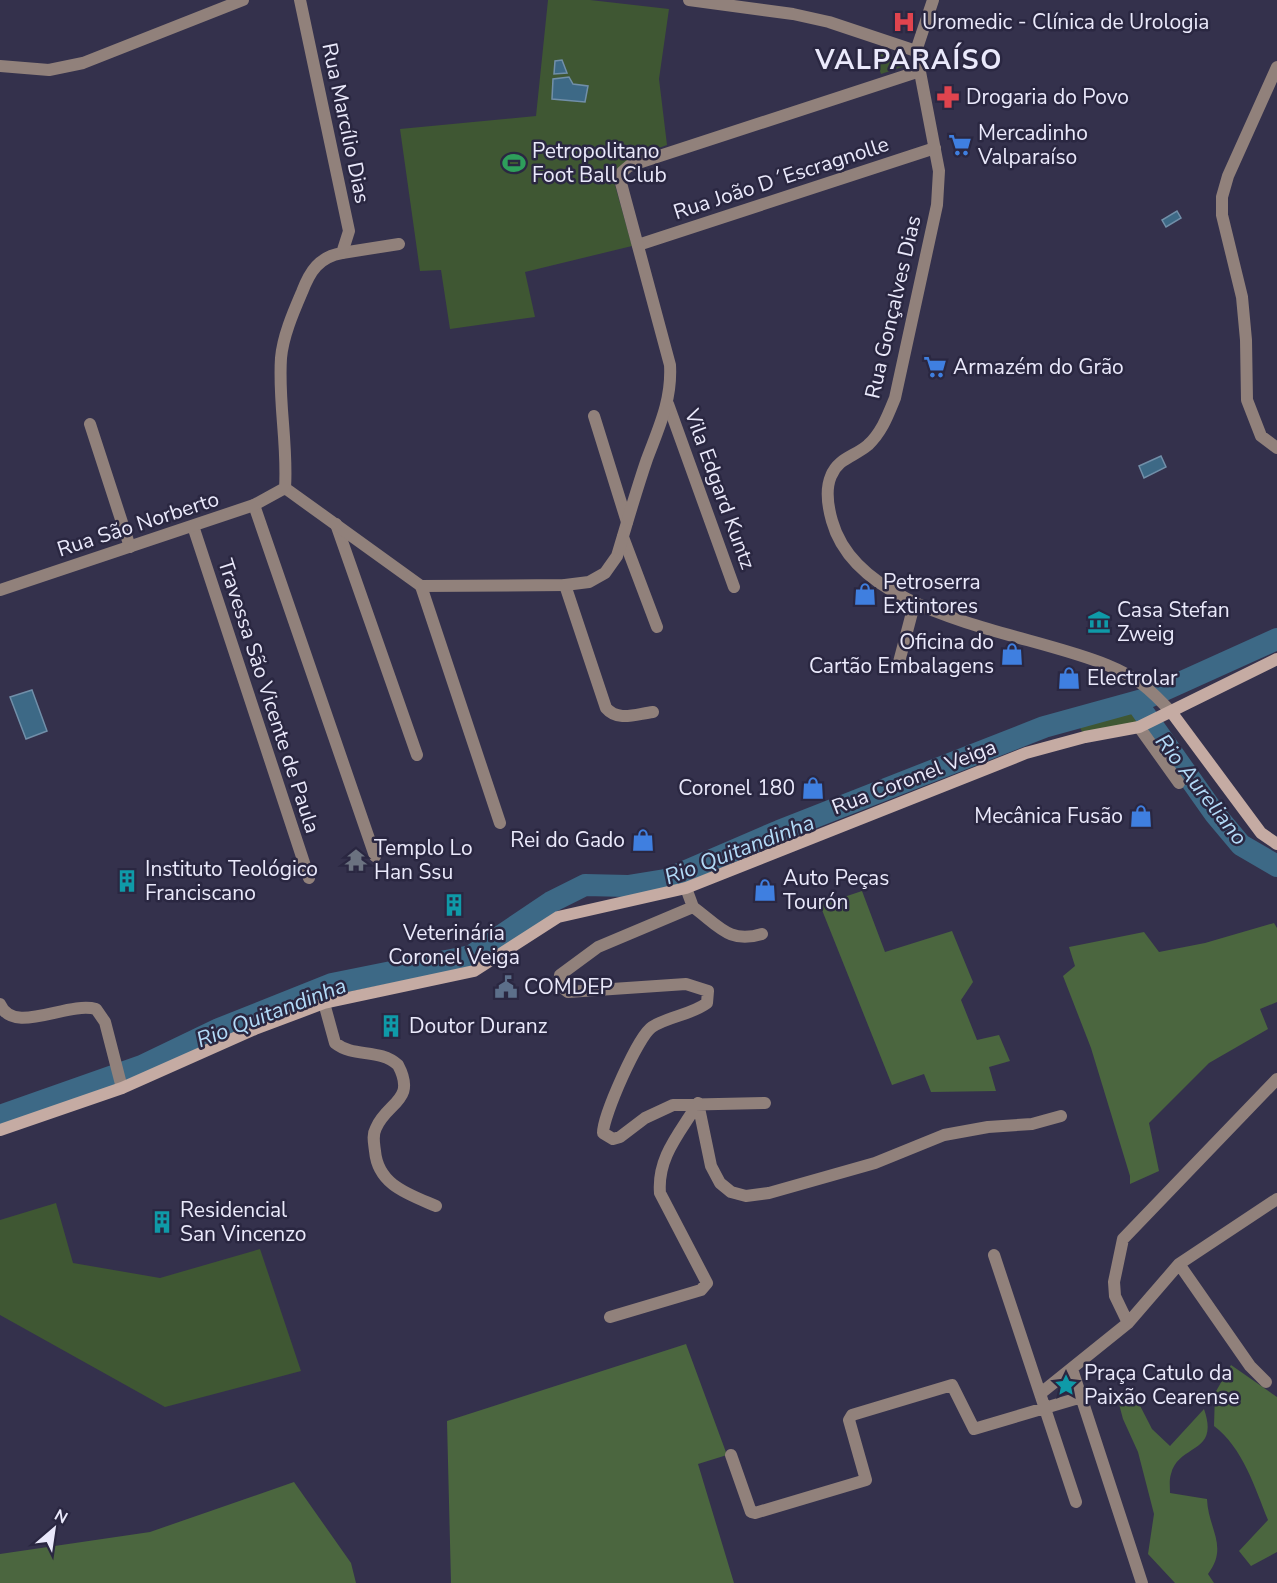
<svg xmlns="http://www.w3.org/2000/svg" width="1277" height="1583" font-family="'Nunito Sans',sans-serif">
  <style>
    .green { fill: #3f5733 }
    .forest { fill: #4b663f }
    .water { fill: #3d6986; stroke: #718fa9; stroke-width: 1.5 }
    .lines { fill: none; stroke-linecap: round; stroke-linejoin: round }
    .river { stroke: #3d6986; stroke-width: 22 }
    .minor { stroke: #91817b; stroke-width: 12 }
    .tertiary { stroke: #91817b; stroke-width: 12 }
    .secondary { stroke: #c5aba3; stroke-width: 12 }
    .labels { text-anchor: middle; stroke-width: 5; stroke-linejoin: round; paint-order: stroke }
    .poi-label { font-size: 21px; fill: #eae9fb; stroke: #2a2741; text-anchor: start }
    .street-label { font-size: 21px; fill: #eae9fb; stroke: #2a2741 }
    .water-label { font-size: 22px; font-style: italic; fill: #b2daf7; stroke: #2a2741 }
    .district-label { font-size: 27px; font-weight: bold; letter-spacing: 1.5px; fill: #eae9fb; stroke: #2a2741 }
  </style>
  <rect width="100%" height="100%" fill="#34314c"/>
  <path class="green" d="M548,0H590L669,9L659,79L667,145C645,153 624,155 613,178L632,246L525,272L535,317L450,329L441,270L420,271L400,129L536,116Z
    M873,51L902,60L905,66L881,74Z
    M1135,706L1145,721L1082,732L1078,722Z
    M56,1203L73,1263L160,1278L260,1249L301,1371L165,1407L0,1315V1220Z"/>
  <path class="forest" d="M862,891L885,952L952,931L973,982L961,1000L977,1040L999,1035L1010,1061L989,1067L996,1091L931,1092L924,1074L892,1085L820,905Z
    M1274,923L1277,928V1002L1260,1009L1268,1029L1209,1063L1149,1123L1159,1171L1130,1184V1176L1091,1048L1063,976L1075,966L1069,947L1144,932L1159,952L1205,943Z
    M686,1344L727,1455L698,1464L734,1583H451L447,1421Z
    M1231,1365L1277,1397V1552L1251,1566L1239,1551L1268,1520C1255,1488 1243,1448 1214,1426L1215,1393Z
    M1132,1390L1152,1429L1170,1446L1204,1409C1220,1455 1179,1443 1171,1474C1169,1480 1170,1487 1170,1493L1207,1499C1208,1529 1229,1546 1208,1574L1214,1583H1175L1148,1554L1154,1514L1138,1452L1123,1419L1116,1393Z
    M294,1482L351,1563L356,1583H0V1554L150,1532Z"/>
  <path class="water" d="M562,60L567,73L554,74L555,61Z
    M569,77L573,84L588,86L585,102L552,99L553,79Z
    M1177,211L1181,218L1166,227L1162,220Z
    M1161,456L1166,467L1144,478L1139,466Z
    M32,690L47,731L26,739L10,697Z"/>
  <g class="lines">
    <path class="river" d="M1136,702L1215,814L1241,845L1277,866
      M0,1116L142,1066L219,1029L332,984L471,956L551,902L585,885L628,886L665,880L779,831L1044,727L1142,700L1277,639"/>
    <path class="minor" d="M1277,67L1228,176L1222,197V215L1242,297L1246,340L1247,400L1261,436L1277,448
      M638,245L935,148
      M342,253L399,244
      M668,404L734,587
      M594,416L627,522
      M90,424L130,547
      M254,505L375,856
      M336,524L417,755
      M193,526L309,878
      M623,537L657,627
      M565,585L606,708C618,722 636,714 653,712
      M421,586L500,823
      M899,662L914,605
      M1139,727L1179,783
      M686,888L693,907L598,947L560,975L559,985L568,992L686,984L708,991L707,1003C691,1015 669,1016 652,1027C638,1036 603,1116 603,1133L613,1139L620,1137L645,1118L673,1105L765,1103
      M693,907C719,926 729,944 762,934
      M324,1003L335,1043C354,1058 379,1048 398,1065C417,1101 387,1102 376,1128C372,1135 374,1143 375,1151C378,1185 408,1194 436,1206
      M0,1004C13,1036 67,1001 96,1009L105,1022L122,1088
      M698,1103L711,1166L720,1183L731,1192L746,1196L769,1193L875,1163L944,1135L988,1127L1032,1124L1061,1116
      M994,1255L1076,1502
      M1179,1264L1250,1366L1266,1382
      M610,1317L701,1290L707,1283L660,1193C657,1157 680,1133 698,1103
      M1128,1323L1115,1296L1114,1282L1123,1239L1277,1079
      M1072,1369L1142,1583
      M1041,1393L1128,1323L1179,1264L1277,1199
      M731,1455L751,1512L755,1513L866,1480L849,1420L852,1415L952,1385L974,1429L1082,1397"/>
    <path class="tertiary" d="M689,0L793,14L829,22L916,51
      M933,0L916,51L939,171L937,205L895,398C888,415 882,432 868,445C854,457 838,458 831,476C825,490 828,507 832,521C859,618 1026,631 1107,665C1137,677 1151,690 1172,713
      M0,66L49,70L83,63L243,0
      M285,488L421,586L565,585L589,582L605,573L617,556C627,523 636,491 647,459C659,427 672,400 670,365L621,183L622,172L629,166L920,71
      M285,488C288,445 278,402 281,358C283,336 293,313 302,292C310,271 319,257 342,253L349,231L300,0
      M0,590L254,505L285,488"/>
    <path class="secondary" d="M1172,713L1261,833L1277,844
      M0,1130L122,1088L255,1029L324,1003L474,971L558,917L686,888L1026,753L1085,737L1139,727L1277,659"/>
  </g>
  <defs>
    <g id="hospital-bare" transform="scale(1.8)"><path d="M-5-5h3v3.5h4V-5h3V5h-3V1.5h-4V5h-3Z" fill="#e0444e" stroke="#2a2741" stroke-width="2.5" paint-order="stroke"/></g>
    <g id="pharmacy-bare" transform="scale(1.8)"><path d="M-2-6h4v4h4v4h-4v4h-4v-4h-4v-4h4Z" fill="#e0444e" stroke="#2a2741" stroke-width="2.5" paint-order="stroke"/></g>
    <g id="supermarket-bare" transform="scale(1.8)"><path d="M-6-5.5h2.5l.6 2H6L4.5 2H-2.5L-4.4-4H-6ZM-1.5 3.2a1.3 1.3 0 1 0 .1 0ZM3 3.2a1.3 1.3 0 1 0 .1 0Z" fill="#3f7fe0" stroke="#2a2741" stroke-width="2.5" paint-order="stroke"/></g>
    <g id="stadium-bare" transform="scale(1.8)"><path d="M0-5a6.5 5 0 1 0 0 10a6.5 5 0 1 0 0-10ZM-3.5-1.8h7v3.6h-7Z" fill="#2e9e5b" stroke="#2a2741" stroke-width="2.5" paint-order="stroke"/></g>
    <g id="shop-bare" transform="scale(1.8)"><path d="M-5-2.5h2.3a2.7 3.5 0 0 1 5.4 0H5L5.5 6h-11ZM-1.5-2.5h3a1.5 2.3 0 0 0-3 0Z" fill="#3f7fe0" stroke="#2a2741" stroke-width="2.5" paint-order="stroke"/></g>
    <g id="museum-bare" transform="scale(1.8)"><path d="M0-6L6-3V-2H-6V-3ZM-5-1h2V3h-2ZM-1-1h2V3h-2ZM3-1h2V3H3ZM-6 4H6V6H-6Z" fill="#0f9aa8" stroke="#2a2741" stroke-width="2.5" paint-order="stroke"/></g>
    <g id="temple-bare" transform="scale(1.8)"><path d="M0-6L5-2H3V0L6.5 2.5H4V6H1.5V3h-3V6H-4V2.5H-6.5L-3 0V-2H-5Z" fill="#6b7280" stroke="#2a2741" stroke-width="2.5" paint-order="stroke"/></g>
    <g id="building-bare" transform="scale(1.8)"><path d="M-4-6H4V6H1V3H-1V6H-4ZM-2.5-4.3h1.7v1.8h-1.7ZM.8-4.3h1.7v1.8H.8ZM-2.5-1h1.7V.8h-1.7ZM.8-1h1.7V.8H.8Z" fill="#0f9aa8" stroke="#2a2741" stroke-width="2.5" paint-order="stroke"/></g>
    <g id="civic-bare" transform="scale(1.8)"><path d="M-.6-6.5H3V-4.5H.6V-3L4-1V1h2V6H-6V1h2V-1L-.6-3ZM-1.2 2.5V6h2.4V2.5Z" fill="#5c6f8a" stroke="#2a2741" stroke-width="2.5" paint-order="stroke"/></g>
    <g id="sight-bare" transform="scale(1.8)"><path d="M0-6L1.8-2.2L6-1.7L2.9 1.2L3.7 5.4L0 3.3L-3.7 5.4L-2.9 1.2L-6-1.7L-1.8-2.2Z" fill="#0f9aa8" stroke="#2a2741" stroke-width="2.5" paint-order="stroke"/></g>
  </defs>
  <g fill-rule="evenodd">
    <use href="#hospital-bare" x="904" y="22"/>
    <use href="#pharmacy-bare" x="948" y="97"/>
    <use href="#supermarket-bare" x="960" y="145"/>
    <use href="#stadium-bare" x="514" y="163"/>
    <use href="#supermarket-bare" x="935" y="367"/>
    <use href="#shop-bare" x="865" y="594"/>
    <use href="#museum-bare" x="1099" y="622"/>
    <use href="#shop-bare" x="1012" y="654"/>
    <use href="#shop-bare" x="1069" y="678"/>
    <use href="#shop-bare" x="813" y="788"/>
    <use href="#shop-bare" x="1141" y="816"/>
    <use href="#shop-bare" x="643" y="840"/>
    <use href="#temple-bare" x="356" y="860"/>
    <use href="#building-bare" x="127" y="881"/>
    <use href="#shop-bare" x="765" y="890"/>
    <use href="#building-bare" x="454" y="905"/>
    <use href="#civic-bare" x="506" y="987"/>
    <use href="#building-bare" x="391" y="1026"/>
    <use href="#building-bare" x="162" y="1222"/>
    <use href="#sight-bare" x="1066" y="1385"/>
  </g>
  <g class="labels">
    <g class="poi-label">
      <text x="922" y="29">Uromedic - Clínica de Urologia</text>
      <text x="966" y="104">Drogaria do Povo</text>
      <text x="978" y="140">Mercadinho<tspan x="978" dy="24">Valparaíso</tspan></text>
      <text x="532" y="158">Petropolitano<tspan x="532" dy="24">Foot Ball Club</tspan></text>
      <text x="953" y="374">Armazém do Grão</text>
      <text x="883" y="589">Petroserra<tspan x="883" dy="24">Extintores</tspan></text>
      <text x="1117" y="617">Casa Stefan<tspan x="1117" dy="24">Zweig</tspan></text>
      <text x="994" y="649" text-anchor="end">Oficina do<tspan x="994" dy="24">Cartão Embalagens</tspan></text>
      <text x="1087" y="685">Electrolar</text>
      <text x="795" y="795" text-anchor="end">Coronel 180</text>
      <text x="1123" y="823" text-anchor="end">Mecânica Fusão</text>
      <text x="625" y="847" text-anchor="end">Rei do Gado</text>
      <text x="374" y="855">Templo Lo<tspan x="374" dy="24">Han Ssu</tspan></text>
      <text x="145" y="876">Instituto Teológico<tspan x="145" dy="24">Franciscano</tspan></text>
      <text x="783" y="885">Auto Peças<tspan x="783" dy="24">Tourón</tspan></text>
      <text x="454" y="940" text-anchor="middle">Veterinária<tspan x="454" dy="24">Coronel Veiga</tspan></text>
      <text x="524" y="994">COMDEP</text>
      <text x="409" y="1033">Doutor Duranz</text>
      <text x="180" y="1217">Residencial<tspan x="180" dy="24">San Vincenzo</tspan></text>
      <text x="1084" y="1380">Praça Catulo da<tspan x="1084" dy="24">Paixão Cearense</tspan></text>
    </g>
    <g class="street-label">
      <text transform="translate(346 123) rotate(78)" y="7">Rua Marcílio Dias</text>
      <text transform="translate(781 178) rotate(-18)" y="7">Rua João D´Escragnolle</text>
      <text transform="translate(893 307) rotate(-77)" y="7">Rua Gonçalves Dias</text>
      <text transform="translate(720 489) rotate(70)" y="7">Vila Edgard Kuntz</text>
      <text transform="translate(138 524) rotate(-18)" y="7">Rua São Norberto</text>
      <text transform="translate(269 696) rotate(72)" y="7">Travessa São Vicente de Paula</text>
      <text transform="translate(914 777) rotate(-21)" y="7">Rua Coronel Veiga</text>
    </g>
    <g class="water-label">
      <text transform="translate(1202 789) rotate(52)" y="8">Rio Aureliano</text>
      <text transform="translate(739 849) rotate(-21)" y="8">Rio Quitandinha</text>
      <text transform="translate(271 1012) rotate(-21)" y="8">Rio Quitandinha</text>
    </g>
    <g class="district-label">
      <text x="909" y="69">VALPARAÍSO</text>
    </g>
  </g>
  <g transform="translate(54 1529) rotate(29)" stroke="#2a2741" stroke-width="4.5" paint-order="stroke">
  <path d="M0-4.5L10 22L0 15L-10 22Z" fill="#eae9fb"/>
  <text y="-9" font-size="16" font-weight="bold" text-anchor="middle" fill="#eae9fb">N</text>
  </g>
</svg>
